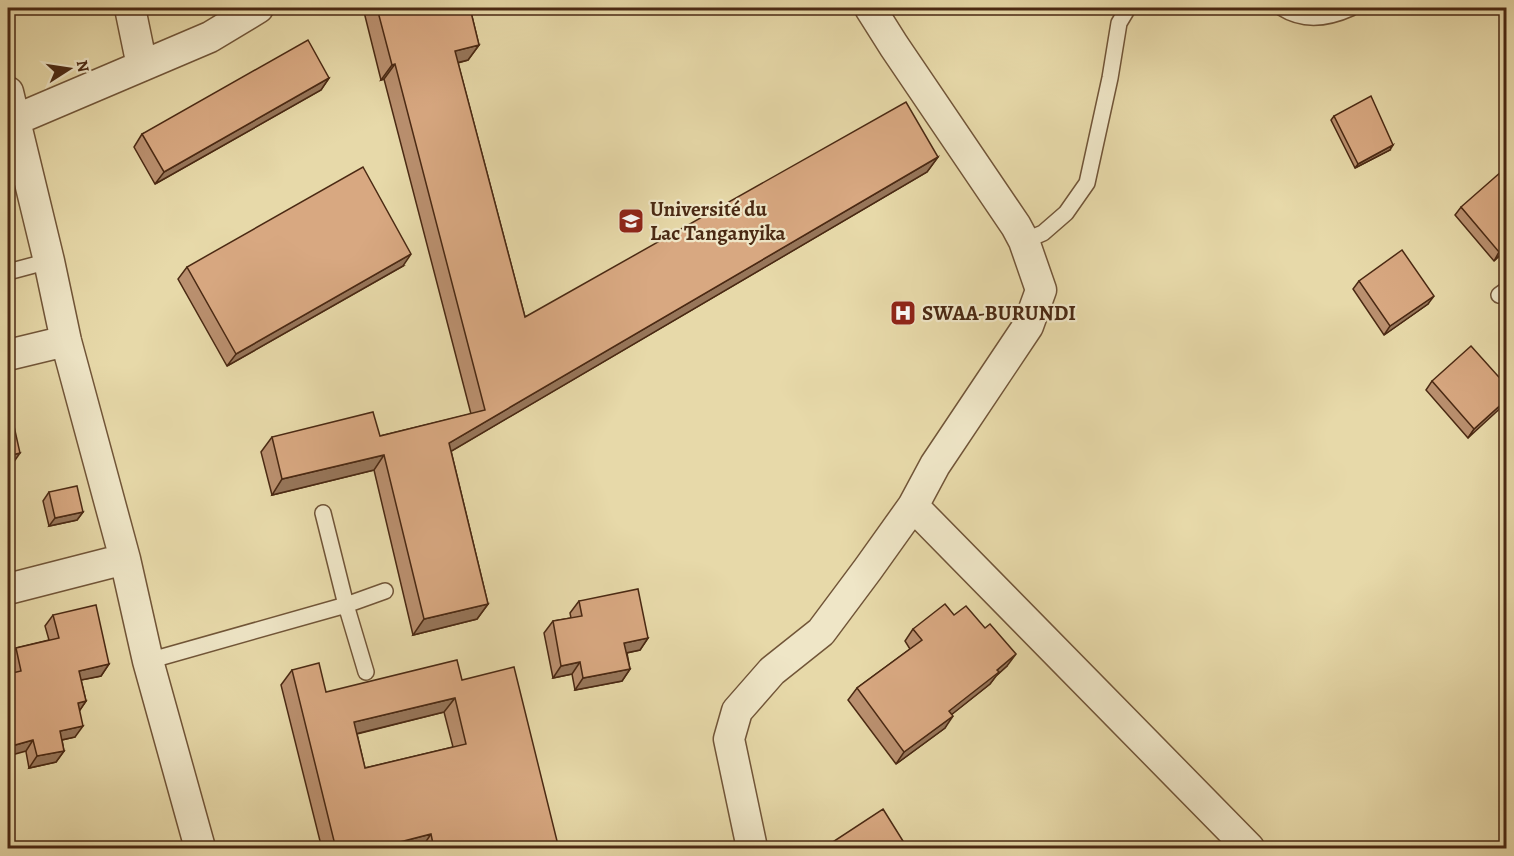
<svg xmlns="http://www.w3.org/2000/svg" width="1514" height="856" font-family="Alegreya,serif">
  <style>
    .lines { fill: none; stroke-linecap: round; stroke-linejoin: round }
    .service-casing { stroke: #715538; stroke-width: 18 }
    .minor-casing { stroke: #715538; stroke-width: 33 }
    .service { stroke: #efe6c7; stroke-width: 15 }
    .minor { stroke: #efe6c7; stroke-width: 30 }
    .wall { fill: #ba906f; stroke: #4a2913; stroke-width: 1.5; fill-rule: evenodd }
    .shaded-wall { fill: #97765a; stroke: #4a2913; stroke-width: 1.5 }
    .building { fill: #d8a881; stroke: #4a2913; stroke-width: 1.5; fill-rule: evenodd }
    .labels { text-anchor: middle; stroke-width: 4.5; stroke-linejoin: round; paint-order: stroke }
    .poi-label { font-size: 21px; font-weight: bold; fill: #4a2913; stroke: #efe6c7; text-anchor: start }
  </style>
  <rect width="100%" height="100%" fill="#e7d9a9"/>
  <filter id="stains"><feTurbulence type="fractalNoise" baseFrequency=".00333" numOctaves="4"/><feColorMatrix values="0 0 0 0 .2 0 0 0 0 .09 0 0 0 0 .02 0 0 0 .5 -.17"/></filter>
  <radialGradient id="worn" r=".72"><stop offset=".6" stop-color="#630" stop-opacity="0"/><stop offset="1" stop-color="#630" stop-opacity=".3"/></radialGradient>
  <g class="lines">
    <g class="service-casing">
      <path id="service" d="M1282,8C1304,22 1329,18 1351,8
        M1024,241L1043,233L1066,213L1087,183L1110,78L1119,23L1128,8
        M8,272L49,261
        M1499,295L1506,290
        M323,513L346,605L366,672
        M148,661L346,605L385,591"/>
    </g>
    <g class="minor-casing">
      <path id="minor" d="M130,8L142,66
        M8,92L49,261L66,341L125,559L148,661L200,848
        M15,120L210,37L258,8
        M8,355L66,341
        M913,506L1249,848
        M8,589L125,559
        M752,848L729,739L737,711L772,671L821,632L868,569L913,506L935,465L1028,326L1041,290L1024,241L1016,226L894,46L870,8"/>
    </g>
    <use href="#service" class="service"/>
    <use href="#minor" class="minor"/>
  </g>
  <path class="wall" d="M363,8H470L479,45L468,60L458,63L525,317L938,157L927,172L451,451L488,604L477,619L413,635L374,470L272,495L261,452L272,437L380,436L471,414L384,79L381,80Z
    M329,78L321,90L155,184L134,147L142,134Z
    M1334,116L1390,150L1355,168L1331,120Z
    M1461,207L1506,249L1494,261L1455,215Z
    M403,266L227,366L178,279L187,267Z
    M1359,281L1428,304L1384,335L1353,289Z
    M1432,381L1506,385L1468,438L1426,390Z
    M49,492L83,512L77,520L49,526L43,501Z
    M579,601L648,638L640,650L627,653L630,669L622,681L575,690L572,674L553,678L544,633L553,621L571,618L570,613Z
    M53,615L109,664L101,676L81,680L86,701L79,711L75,737L62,740L64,751L56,762L29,768L9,659L16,648L49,640L45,626Z
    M954,615L1007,666L996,676L990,684L952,714L945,728L896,764L848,700L857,688L910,649L905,641L913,629Z
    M292,670L326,692L462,680L559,849H322L281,685ZM444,712L453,747L365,768L357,734Z"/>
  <path class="shaded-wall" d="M479,45L468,60L444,66L455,51Z
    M395,64L384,79L381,80L392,65Z
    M329,78L321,90L155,184L164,172Z
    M1393,145L1390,150L1355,168L1358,164Z
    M938,157L927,172L438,459L449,443Z
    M1506,246V249L1494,261L1499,252Z
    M411,254L403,266L227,366L236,354Z
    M1434,296L1428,304L1384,335L1390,326Z
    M1506,400V403L1468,438L1474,429Z
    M20,453L13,463L8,464V456Z
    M384,455L374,470L272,495L282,479Z
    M83,512L77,520L49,526L55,518Z
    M488,604L477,619L413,635L424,619Z
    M648,638L640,650L616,655L624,643Z
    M1016,654L1007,666L996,676L990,684L941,723L949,711Z
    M580,662L572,674L553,678L561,666Z
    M109,664L101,676L71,682L79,671Z
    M630,669L622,681L575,690L583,678Z
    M455,698L444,712L343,737L354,722Z
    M86,701L78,713V703Z
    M953,716L945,728L896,764L904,752Z
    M83,726L75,737L52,742L60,731Z
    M33,740L26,751L8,756V747Z
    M64,751L56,762L29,768L37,756Z
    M431,834L421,849H379L380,847Z"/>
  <path class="building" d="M377,8H470L479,45L455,51L525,317L906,102L938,157L449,443L488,604L424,619L384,455L282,479L272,437L373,412L380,436L485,410L395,64L392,65Z
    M308,40L329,78L164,172L142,134Z
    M1371,96L1393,145L1358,164L1334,116Z
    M363,167L411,254L236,354L187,267Z
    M1502,171L1506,176V246L1499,252L1461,207Z
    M1402,250L1434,296L1390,326L1359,281Z
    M1471,346L1506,385V400L1474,429L1432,381Z
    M9,404L20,453L8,456V405Z
    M77,486L83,512L55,518L49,492Z
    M638,589L648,638L624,643L630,669L583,678L580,662L561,666L553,621L582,616L579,601Z
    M945,604L954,615L966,606L985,628L990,624L1016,654L997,670L999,672L949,711L953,716L904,752L857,688L922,640L913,629Z
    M96,605L109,664L79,671L86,701L78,703L83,726L60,731L64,751L37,756L33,740L8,747V674L21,671L16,648L59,638L53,615Z
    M457,660L462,680L514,667L559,849H434L431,834L380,847V849H336L292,670L319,663L326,692ZM455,698L466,744L365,768L354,722Z
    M883,809L908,849H822Z"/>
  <defs>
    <g id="university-square" transform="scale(1.35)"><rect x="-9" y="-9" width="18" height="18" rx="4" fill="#8f2418" stroke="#efe6c7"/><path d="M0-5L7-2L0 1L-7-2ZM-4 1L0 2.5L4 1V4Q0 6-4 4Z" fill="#fff"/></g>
    <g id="hospital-square" transform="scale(1.35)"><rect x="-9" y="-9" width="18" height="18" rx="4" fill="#8f2418" stroke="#efe6c7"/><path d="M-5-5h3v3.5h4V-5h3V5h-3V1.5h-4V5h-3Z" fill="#fff"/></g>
  </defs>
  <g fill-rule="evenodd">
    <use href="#university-square" x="631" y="221"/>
    <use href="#hospital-square" x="903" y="313"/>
  </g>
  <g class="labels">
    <g class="poi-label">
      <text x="650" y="216">Université du<tspan x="650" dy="24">Lac Tanganyika</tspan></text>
      <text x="922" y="320">SWAA-BURUNDI</text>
    </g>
  </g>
  <rect width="1514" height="856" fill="none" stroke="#e7d9a9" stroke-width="30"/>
  <rect x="9" y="9" width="1496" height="838" fill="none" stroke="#4a2913" stroke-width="3"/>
  <rect x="15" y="15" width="1484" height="826" fill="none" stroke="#4a2913" stroke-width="1.5"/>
  <g transform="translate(69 69) rotate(78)" stroke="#efe6c7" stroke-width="4.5" paint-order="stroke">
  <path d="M0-4.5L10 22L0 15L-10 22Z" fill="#4a2913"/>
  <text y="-9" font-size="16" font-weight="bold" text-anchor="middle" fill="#4a2913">N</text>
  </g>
  <rect width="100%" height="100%" filter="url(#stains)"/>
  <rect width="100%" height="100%" fill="url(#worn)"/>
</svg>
